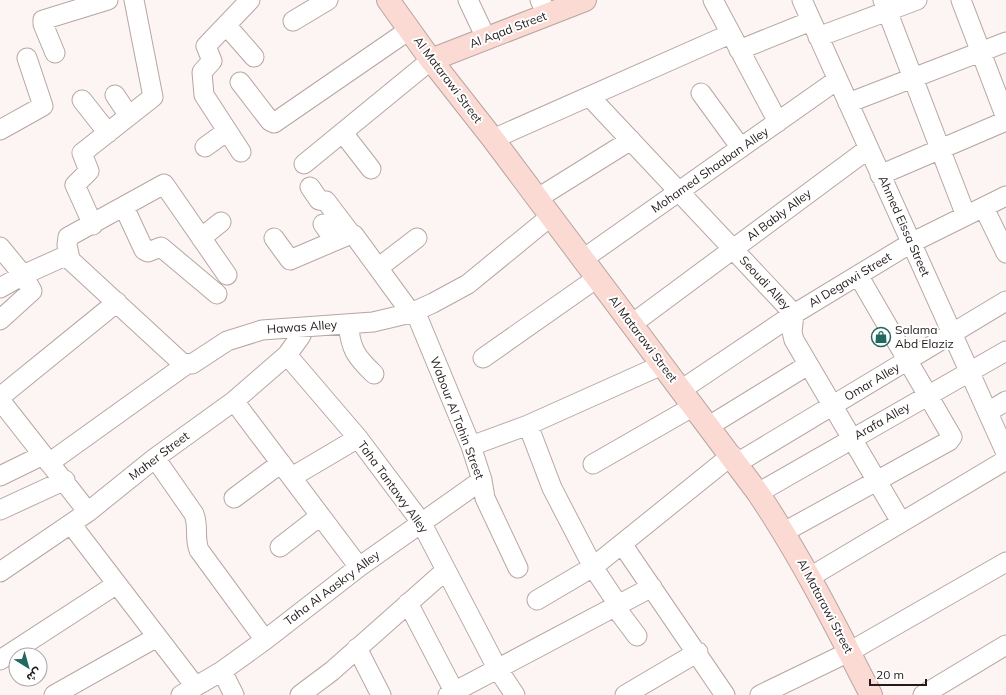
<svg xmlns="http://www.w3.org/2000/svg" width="1006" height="695" font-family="Mulish,'Noto Sans Arabic',sans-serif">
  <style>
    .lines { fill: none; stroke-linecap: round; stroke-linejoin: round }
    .street-casing { stroke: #b7a6a1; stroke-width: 21 }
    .secondary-casing { stroke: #b7a6a1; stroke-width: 24 }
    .street { stroke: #fff; stroke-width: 19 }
    .secondary { stroke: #fbdad3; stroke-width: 22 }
    .labels { text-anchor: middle; stroke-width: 4; stroke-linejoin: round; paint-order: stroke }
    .street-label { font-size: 12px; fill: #221b1a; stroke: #fff }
    .poi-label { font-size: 12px; fill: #221b1a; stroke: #fff; text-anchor: start }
  </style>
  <rect width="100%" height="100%" fill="#fcf5f3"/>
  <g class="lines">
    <g class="street-casing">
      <path id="street" d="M468,0L486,38
        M540,0L547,14
        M713,0L778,122
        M802,0L1006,453
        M883,0L966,216
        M961,0L1006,118
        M293,21L328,0
        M226,25L254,57
        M818,37L917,0
        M739,50L811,21
        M55,53L43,24V20L108,0
        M240,82L270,121L274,123L409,30
        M701,93L741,148
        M115,95L129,116
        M590,97L794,314L792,332L794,340L901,522
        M82,100L108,133
        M848,103L1006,42
        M0,130L43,106L27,58
        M343,133L371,169
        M493,139L730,34
        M205,147L227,131
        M241,152L204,95L202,72L212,61L206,46L250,0
        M304,164L431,60
        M880,175L1006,121
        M310,187L319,200L326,201L351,234
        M538,198L631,140
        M124,207L144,250L148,252L161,247L217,294
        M984,208L1006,253
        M323,224L335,241
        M93,225L75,185L89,171L82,153L153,97L134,0
        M201,238L221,222
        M274,238L290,260L351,234L354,235L411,313
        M0,247L23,275L32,291L0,320
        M70,259L67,245L68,237L164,184L227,275
        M583,259L837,80
        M378,268L417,238
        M0,288L23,275L63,257H67L182,363L192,364L227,341L262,330L373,322L411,313L433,303L468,284L551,216
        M415,311L471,446L482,480L485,498L518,568
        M348,324C351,349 355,356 374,374
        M632,324L868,149
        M287,355L358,438L421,522L497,668L515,695
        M483,358L597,278
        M681,390L794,314L911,243L1006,196
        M0,397L117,302
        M0,400L88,512
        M234,401L359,567
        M988,412L1006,401
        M528,425L552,488L593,567L619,606
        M709,426L808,365
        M471,446L528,425L662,365
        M155,458L194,514C199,527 194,537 199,550L265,640
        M49,463L187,364
        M737,463L1006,301
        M593,464L694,406
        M0,476L43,455
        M292,477L358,438
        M758,493L1006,351
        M234,498L281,463
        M0,510L65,480
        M71,524L195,686
        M784,532L949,441L952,437L858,275
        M622,544L725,695
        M280,547L320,516
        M0,572L88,512L155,458L234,401L287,355L300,337L305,327
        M810,577L1006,460
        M537,600L593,567L732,455
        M408,603L456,695
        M616,608L637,636
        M357,648L381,695
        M0,660L117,584
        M222,671L234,695
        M54,695L157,637
        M181,695L222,671L265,640L359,567L482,480
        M300,695L332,671L446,570
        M448,695L652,587
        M625,695L698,652
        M760,695L849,652L1006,562
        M923,695L1006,645"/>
    </g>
    <g class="secondary-casing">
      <path id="secondary" d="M388,0L431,60L493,139L758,493C801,557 836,626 871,695
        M431,60L585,0"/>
    </g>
    <use href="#street" class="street"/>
    <use href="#secondary" class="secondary"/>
  </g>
  <defs>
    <g id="shop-ring" transform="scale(1)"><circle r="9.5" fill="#fff" stroke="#216960" stroke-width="1.5"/><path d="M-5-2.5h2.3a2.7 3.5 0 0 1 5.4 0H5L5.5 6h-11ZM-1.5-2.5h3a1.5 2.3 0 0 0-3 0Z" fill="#216960"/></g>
  </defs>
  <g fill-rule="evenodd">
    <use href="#shop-ring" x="881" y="337"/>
  </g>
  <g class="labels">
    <g class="street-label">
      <text transform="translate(508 30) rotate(-21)" y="4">Al Aqad Street</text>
      <text transform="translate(448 80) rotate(53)" y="4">Al Matarawi Street</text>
      <text transform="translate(710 170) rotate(-35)" y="4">Mohamed Shaaban Alley</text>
      <text transform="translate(779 215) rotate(-37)" y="4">Al Bably Alley</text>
      <text transform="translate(904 226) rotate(66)" y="4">Ahmed Eissa Street</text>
      <text transform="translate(850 280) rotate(-31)" y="4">Al Degawi Street</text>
      <text transform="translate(765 283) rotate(47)" y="4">Seoudi Alley</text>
      <text transform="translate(302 327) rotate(-4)" y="4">Hawas Alley</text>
      <text transform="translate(643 339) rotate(53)" y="4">Al Matarawi Street</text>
      <text transform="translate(872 382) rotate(-31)" y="4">Omar Alley</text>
      <text transform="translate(457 418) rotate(69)" y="4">Wabour Al Tahin Street</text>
      <text transform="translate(882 421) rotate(-30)" y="4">Arafa Alley</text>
      <text transform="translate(159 456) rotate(-37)" y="4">Maher Street</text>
      <text transform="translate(393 487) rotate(54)" y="4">Taha Tantawy Alley</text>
      <text transform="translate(332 588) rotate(-37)" y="4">Taha Al Aaskry Alley</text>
      <text transform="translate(825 606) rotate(62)" y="4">Al Matarawi Street</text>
    </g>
    <g class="poi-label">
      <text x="895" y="334">Salama<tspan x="895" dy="14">Abd Elaziz</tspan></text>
    </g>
  </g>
  <g transform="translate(28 667) rotate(143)"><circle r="19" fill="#ffffff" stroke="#a7a4a3"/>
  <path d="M0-3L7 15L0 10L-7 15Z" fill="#216960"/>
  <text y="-6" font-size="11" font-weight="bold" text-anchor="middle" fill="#221b1a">ش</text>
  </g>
  <path d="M870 679v6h56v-6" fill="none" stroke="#221b1a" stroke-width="2"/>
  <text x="876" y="679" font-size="12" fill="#221b1a" stroke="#ffffff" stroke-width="3" paint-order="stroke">20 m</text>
</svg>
